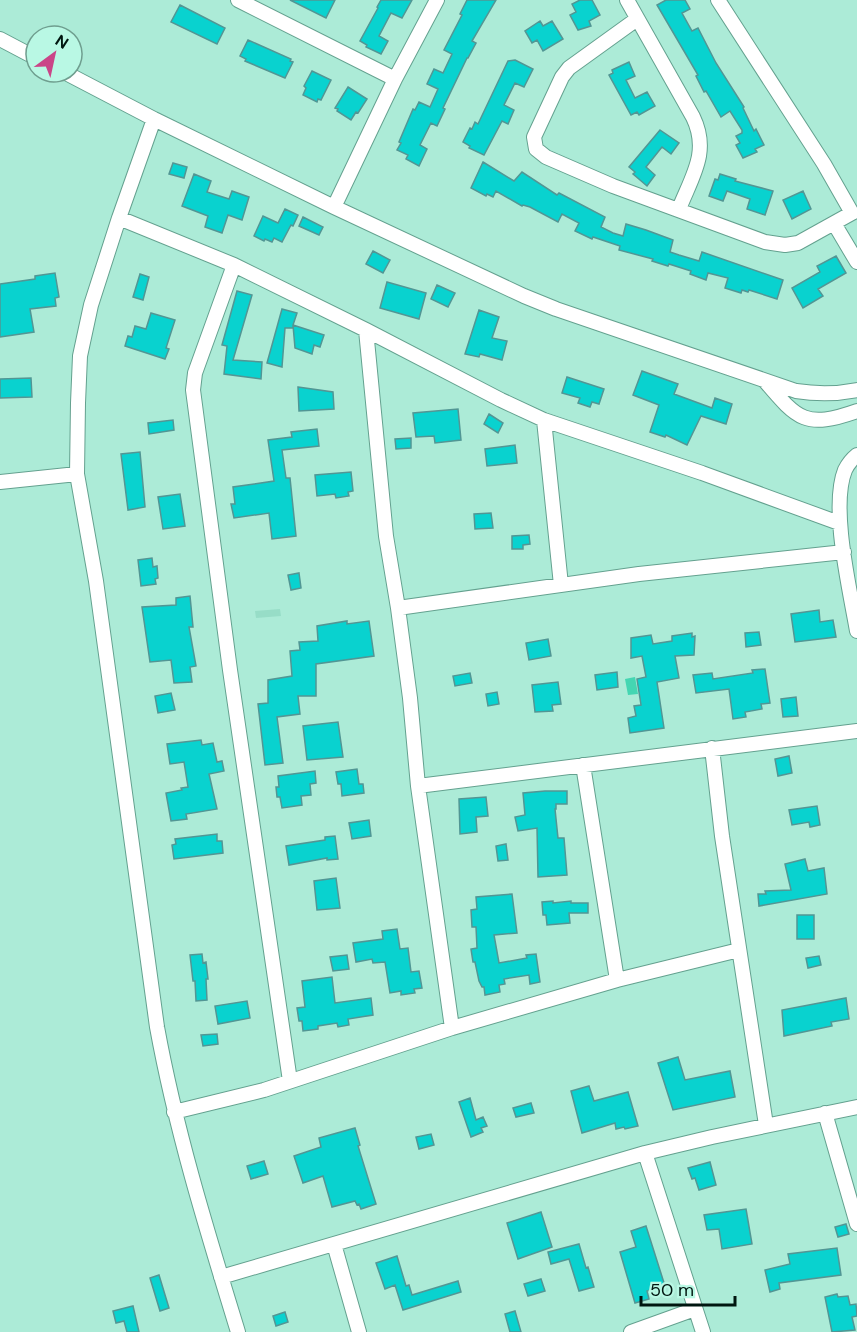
<svg xmlns="http://www.w3.org/2000/svg" width="857" height="1332" font-family="'DM Sans',sans-serif">
  <style>
    .built { fill: #97ddc7 }
    .water { fill: #44d6b2 }
    .building { fill: #09d2cf; stroke: #529694; stroke-width: 1.5 }
    .lines { fill: none; stroke-linecap: round; stroke-linejoin: round }
    .minor-casing { stroke: #64a18f; stroke-width: 16 }
    .minor { stroke: #fff; stroke-width: 14 }
  </style>
  <rect width="100%" height="100%" fill="#acebd7"/>
  <path class="built" d="M280,609L281,616L256,618L255,611Z"/>
  <path class="water" d="M635,677L638,694L628,695L625,679Z"/>
  <path class="building" d="M290,0H335L326,18Z
    M381,0H412L402,18L391,13L379,36L388,41L381,54L366,47L367,45L360,41L378,8L377,7Z
    M467,0H496L472,41L476,43L468,58H467L443,108L445,109L437,126L431,123L420,145L427,149L419,166L406,159L408,155L397,150L401,143L399,142L413,109L415,110L419,102L430,107L438,89L427,84L434,69L443,73L452,54L444,50L462,15L460,14Z
    M580,0H592L600,15L589,21L591,26L578,30L570,15L576,12L572,4Z
    M666,0H685L690,9L682,13L692,31L698,28L716,63L744,107L743,108L754,131L756,129L764,145L755,149L757,152L743,158L736,145L740,143L736,136L742,133V130L730,111L721,117L706,91L704,92L696,76L698,75L657,5Z
    M180,5L225,28L217,44L171,22Z
    M540,21L543,26L552,21L563,39L543,51L537,40L532,43L525,31Z
    M248,40L291,59L290,61L293,62L285,78L245,61L246,59L240,56Z
    M515,60L533,69L524,87L515,83L504,105L514,110L508,124L502,121L484,155L469,148L470,146L463,142L470,128L472,129L475,122L478,124L508,61Z
    M629,62L635,76L626,80L635,98L647,92L655,106L639,115L637,112L631,115L609,75L613,73L612,70Z
    M312,71L331,80L321,100L318,99L317,102L303,95L306,88L304,86Z
    M348,87L367,99L358,113L356,112L351,120L337,111L338,109L335,108Z
    M660,130L679,143L671,154L662,147L646,167L655,175L647,186L633,174L635,172L629,167Z
    M483,162L514,181L522,172L557,195L559,193L605,217L601,227L613,233L623,236L626,224L646,230L673,240L670,252L679,255L699,261L702,252L783,280L777,299L749,290L748,292L742,290L741,293L725,288L728,278L708,273L706,280L690,274L691,271L669,264L668,266L652,261L653,259L619,250L620,246L593,237L592,239L575,231L579,223L562,214L558,222L530,207L523,205L522,206L496,191L493,197L487,194L486,196L471,188Z
    M173,163L187,167L184,178L169,174Z
    M194,174L211,181L207,192L229,199L232,191L249,197L242,220L228,215L222,233L205,227L208,216L182,206Z
    M720,174L736,179L735,181L773,191L765,215L747,209L750,199L727,191L723,201L709,196L715,179L718,180Z
    M803,191L811,209L792,219L783,200Z
    M285,209L298,215L293,226L291,225L282,242L274,238L272,242L265,239L264,241L254,236L263,216L278,223Z
    M303,217L323,227L319,235L299,226Z
    M373,251L390,260L383,273L366,264Z
    M836,256L846,273L818,289L823,296L803,308L792,288L820,272L817,266Z
    M55,273L59,297L55,298L56,306L30,309L34,332L0,337V284L35,279V276Z
    M140,274L149,277L143,300L133,297Z
    M387,282L426,293L419,319L380,308Z
    M437,285L455,293L448,307L431,299Z
    M237,291L252,295L233,360L262,362L261,379L224,374L227,346L222,345Z
    M282,309L297,313L293,325L324,335L320,347L314,345L312,354L295,348L293,325V328H285L282,367L267,363Z
    M479,310L499,317L492,338L507,341L502,360L480,354L479,357L465,354Z
    M151,313L175,320L166,348L169,349L165,359L125,346L128,336L132,337L135,326L146,329Z
    M642,371L678,384L674,394L712,408L715,398L732,404L726,424L701,416L687,445L666,435L665,437L650,432L659,405L633,395Z
    M567,377L604,389L599,404L592,402L590,407L578,403L580,398L562,393Z
    M31,378L32,397L0,398V379Z
    M298,387L333,392L334,409L299,411Z
    M458,409L461,440L435,443L434,436L416,437L413,413Z
    M489,414L503,423L498,433L484,424Z
    M173,420L174,430L149,434L148,423Z
    M317,429L319,446L282,450L286,478H290L296,536L272,539L269,513L234,518L231,504H235L233,487L274,481L268,440L292,437L291,432Z
    M411,438V448L396,449L395,439Z
    M515,445L517,463L487,466L485,449Z
    M140,452L145,507L128,510L121,454Z
    M351,472L353,491L348,492L349,496L336,498L335,494L317,496L315,475Z
    M180,494L185,526L163,529L158,497Z
    M491,513L493,528L475,529L474,514Z
    M529,535L530,544L523,545V549H512V536Z
    M152,558L153,567L157,566L158,578L155,579L156,584L141,586L138,560Z
    M299,573L301,588L291,590L288,575Z
    M190,596L193,627H189L196,666L190,667L192,682L174,683L171,660L150,662L142,607L176,605V598Z
    M819,610L820,622L833,620L836,637L795,642L791,614Z
    M347,621V624L369,621L374,656L316,664V696H298L300,714L277,717L283,763L265,765L258,704L268,703V680L292,676L290,651L300,650L299,642L318,641L317,626Z
    M759,632L761,645L746,647L745,633Z
    M692,633V637L695,636L694,655L675,656L679,678L657,682L664,728L630,733L628,718L636,716L634,706L641,705L637,679L646,677L642,656L631,658V638L651,635L653,644L672,641V636Z
    M548,639L551,656L529,660L526,643Z
    M765,669L770,703L761,704L762,709L745,712L746,717L733,719L729,689L696,693L693,675L712,673L713,679L753,673L752,670Z
    M617,672L618,687L597,690L595,675Z
    M470,673L472,683L455,686L453,676Z
    M558,682L561,704L552,705L553,711L535,712L532,685Z
    M497,692L499,704L488,706L486,694Z
    M171,693L175,710L158,713L155,696Z
    M796,697L798,716L783,717L781,699Z
    M338,722L343,757L307,760L303,726Z
    M201,740L202,745L213,743L217,762L222,761L224,771L209,774L217,809L186,814L187,819L171,821L166,793L182,790L181,788L188,787L184,762L170,764L167,744Z
    M789,756L792,773L778,776L775,759Z
    M357,769L359,784H363L364,793L342,796L341,784H338L336,772Z
    M315,771L316,783L310,784L311,795L301,796L302,805L282,808L280,797H277L276,787H279L278,776Z
    M545,791H567V804H556V809H555L558,838H564L567,875L538,877L537,828L518,831L515,817L525,815L523,793Z
    M486,797L488,816L476,817L477,832L460,834L459,799Z
    M817,806L820,825L810,827L809,822L792,825L789,810Z
    M369,820L371,836L352,839L349,823Z
    M217,834V841H222L223,853L174,859L172,845L176,844L175,839Z
    M335,836L338,859L327,860V858L289,865L286,846L325,840V837Z
    M506,844L508,860L498,861L496,846Z
    M805,859L808,871L824,868L827,894L759,906L758,894H766L765,891L791,890L785,864Z
    M336,878L340,908L317,910L314,881Z
    M512,894L517,933L494,935L499,963L527,958L526,955L536,954L540,982L530,984L529,975L504,979L505,984L499,985L500,992L485,995L484,987H482L479,981L475,962H473L471,949L477,948L476,927H472L471,910L477,909L476,897Z
    M553,901V903L571,901V903H588V913H569L570,923L547,925L546,915H543L542,902Z
    M797,915H814V939H797Z
    M397,929L400,949L408,948L411,972L419,971L422,988L414,989L415,993L401,995V991L390,993L385,962L373,963L372,959L356,962L353,943L383,939L382,931Z
    M202,954L203,963L206,962L208,979H206L207,1000L196,1001L195,981H193L190,955Z
    M347,955L349,969L333,971L330,957Z
    M819,956L821,965L808,968L806,958Z
    M332,977L335,1003L371,998L373,1015L348,1019L349,1025L338,1027L337,1023L318,1026V1029L303,1031L302,1021H299L297,1008L305,1007L302,981Z
    M846,998L849,1019L831,1022L832,1026L784,1036L782,1010Z
    M247,1001L250,1018L218,1024L215,1006Z
    M217,1034L218,1044L203,1046L201,1035Z
    M678,1057L685,1080L730,1071L735,1097L673,1110L658,1063Z
    M589,1086L594,1101L628,1092L638,1126L625,1129L624,1127L616,1129L615,1123L582,1133L571,1091Z
    M470,1098L476,1120L483,1117L487,1126L481,1128L483,1132L471,1137L459,1102Z
    M531,1103L534,1113L516,1117L513,1108Z
    M355,1128L360,1145L358,1146L376,1204L361,1209L359,1204L357,1205L355,1201L332,1207L323,1176L303,1183L294,1156L321,1147L319,1138Z
    M431,1134L434,1145L419,1149L416,1137Z
    M264,1161L268,1174L251,1179L247,1166Z
    M710,1162L716,1185L699,1190L695,1178L692,1179L688,1168Z
    M746,1209L752,1244L722,1249L719,1229L707,1230L704,1215Z
    M541,1212L552,1247L518,1259L507,1223Z
    M846,1224L849,1234L838,1237L835,1227Z
    M646,1226L665,1286L647,1291L649,1299L635,1303L620,1252L636,1247L631,1231Z
    M579,1244L586,1268L588,1267L594,1287L579,1291L569,1259L551,1264L548,1252Z
    M837,1248L841,1275L779,1283L780,1289L770,1292L765,1270L790,1264L788,1254Z
    M397,1256L406,1286L409,1285L412,1295L458,1281L461,1292L403,1310L395,1285L385,1289L376,1263Z
    M159,1275L169,1308L160,1311L150,1278Z
    M541,1279L545,1291L528,1296L524,1284Z
    M837,1294L838,1297L848,1296L850,1305L856,1304L857,1316L852,1317L855,1330L832,1332L825,1297Z
    M133,1306L139,1332H127L124,1321L116,1323L113,1311Z
    M515,1311L521,1332H510L505,1314Z
    M285,1312L288,1322L276,1326L273,1316Z"/>
  <g class="lines">
    <g class="minor-casing">
      <path id="minor" d="M238,0L395,79
        M627,0L693,117C710,152 692,176 679,209
        M637,19L569,68L562,77L534,137L536,149L546,157L613,186L765,242L785,245L798,243L852,213L824,164L718,0
        M0,39L36,58
        M64,72L154,119L334,207L524,296L556,309L796,391C816,394 837,394 857,390
        M154,119L119,218L91,305L80,356L78,403L77,474L96,581L157,1027C176,1131 207,1231 238,1332
        M334,207L395,79L437,0
        M119,218L234,265L366,330L501,400L544,420L702,473L839,523
        M835,225L857,262
        M234,265L195,373L193,390L230,670L290,1081
        M366,330L386,536L398,608L410,698L418,786L452,1028
        M765,381C798,420 806,429 857,411
        M544,420L561,585
        M857,455C852,459 848,464 845,470C830,507 850,590 857,631
        M0,482L77,474
        M398,608L639,574L844,552
        M712,748L722,836L766,1125
        M583,765L617,980
        M418,786L857,731
        M174,1112L264,1090L452,1028L617,980L739,950
        M825,1113L857,1224
        M645,1153L703,1332
        M334,1244L359,1332
        M221,1277L645,1153L712,1137L857,1107
        M631,1332L695,1309"/>
    </g>
    <use href="#minor" class="minor"/>
  </g>
  <g transform="translate(54 54) rotate(33)"><circle r="28" fill="#b9f8e4" stroke="#6f9e8f" stroke-width="1.5"/>
  <path d="M0-4.5L10 22L0 15L-10 22Z" fill="#ca4588"/>
  <text y="-9" font-size="16" font-weight="bold" text-anchor="middle" fill="#001610">N</text>
  </g>
  <path d="M641 1296v9h94v-9" fill="none" stroke="#001610" stroke-width="3"/>
  <text x="650" y="1296" font-size="18" fill="#001610" stroke="#b9f8e4" stroke-width="4.5" paint-order="stroke">50 m</text>
</svg>
